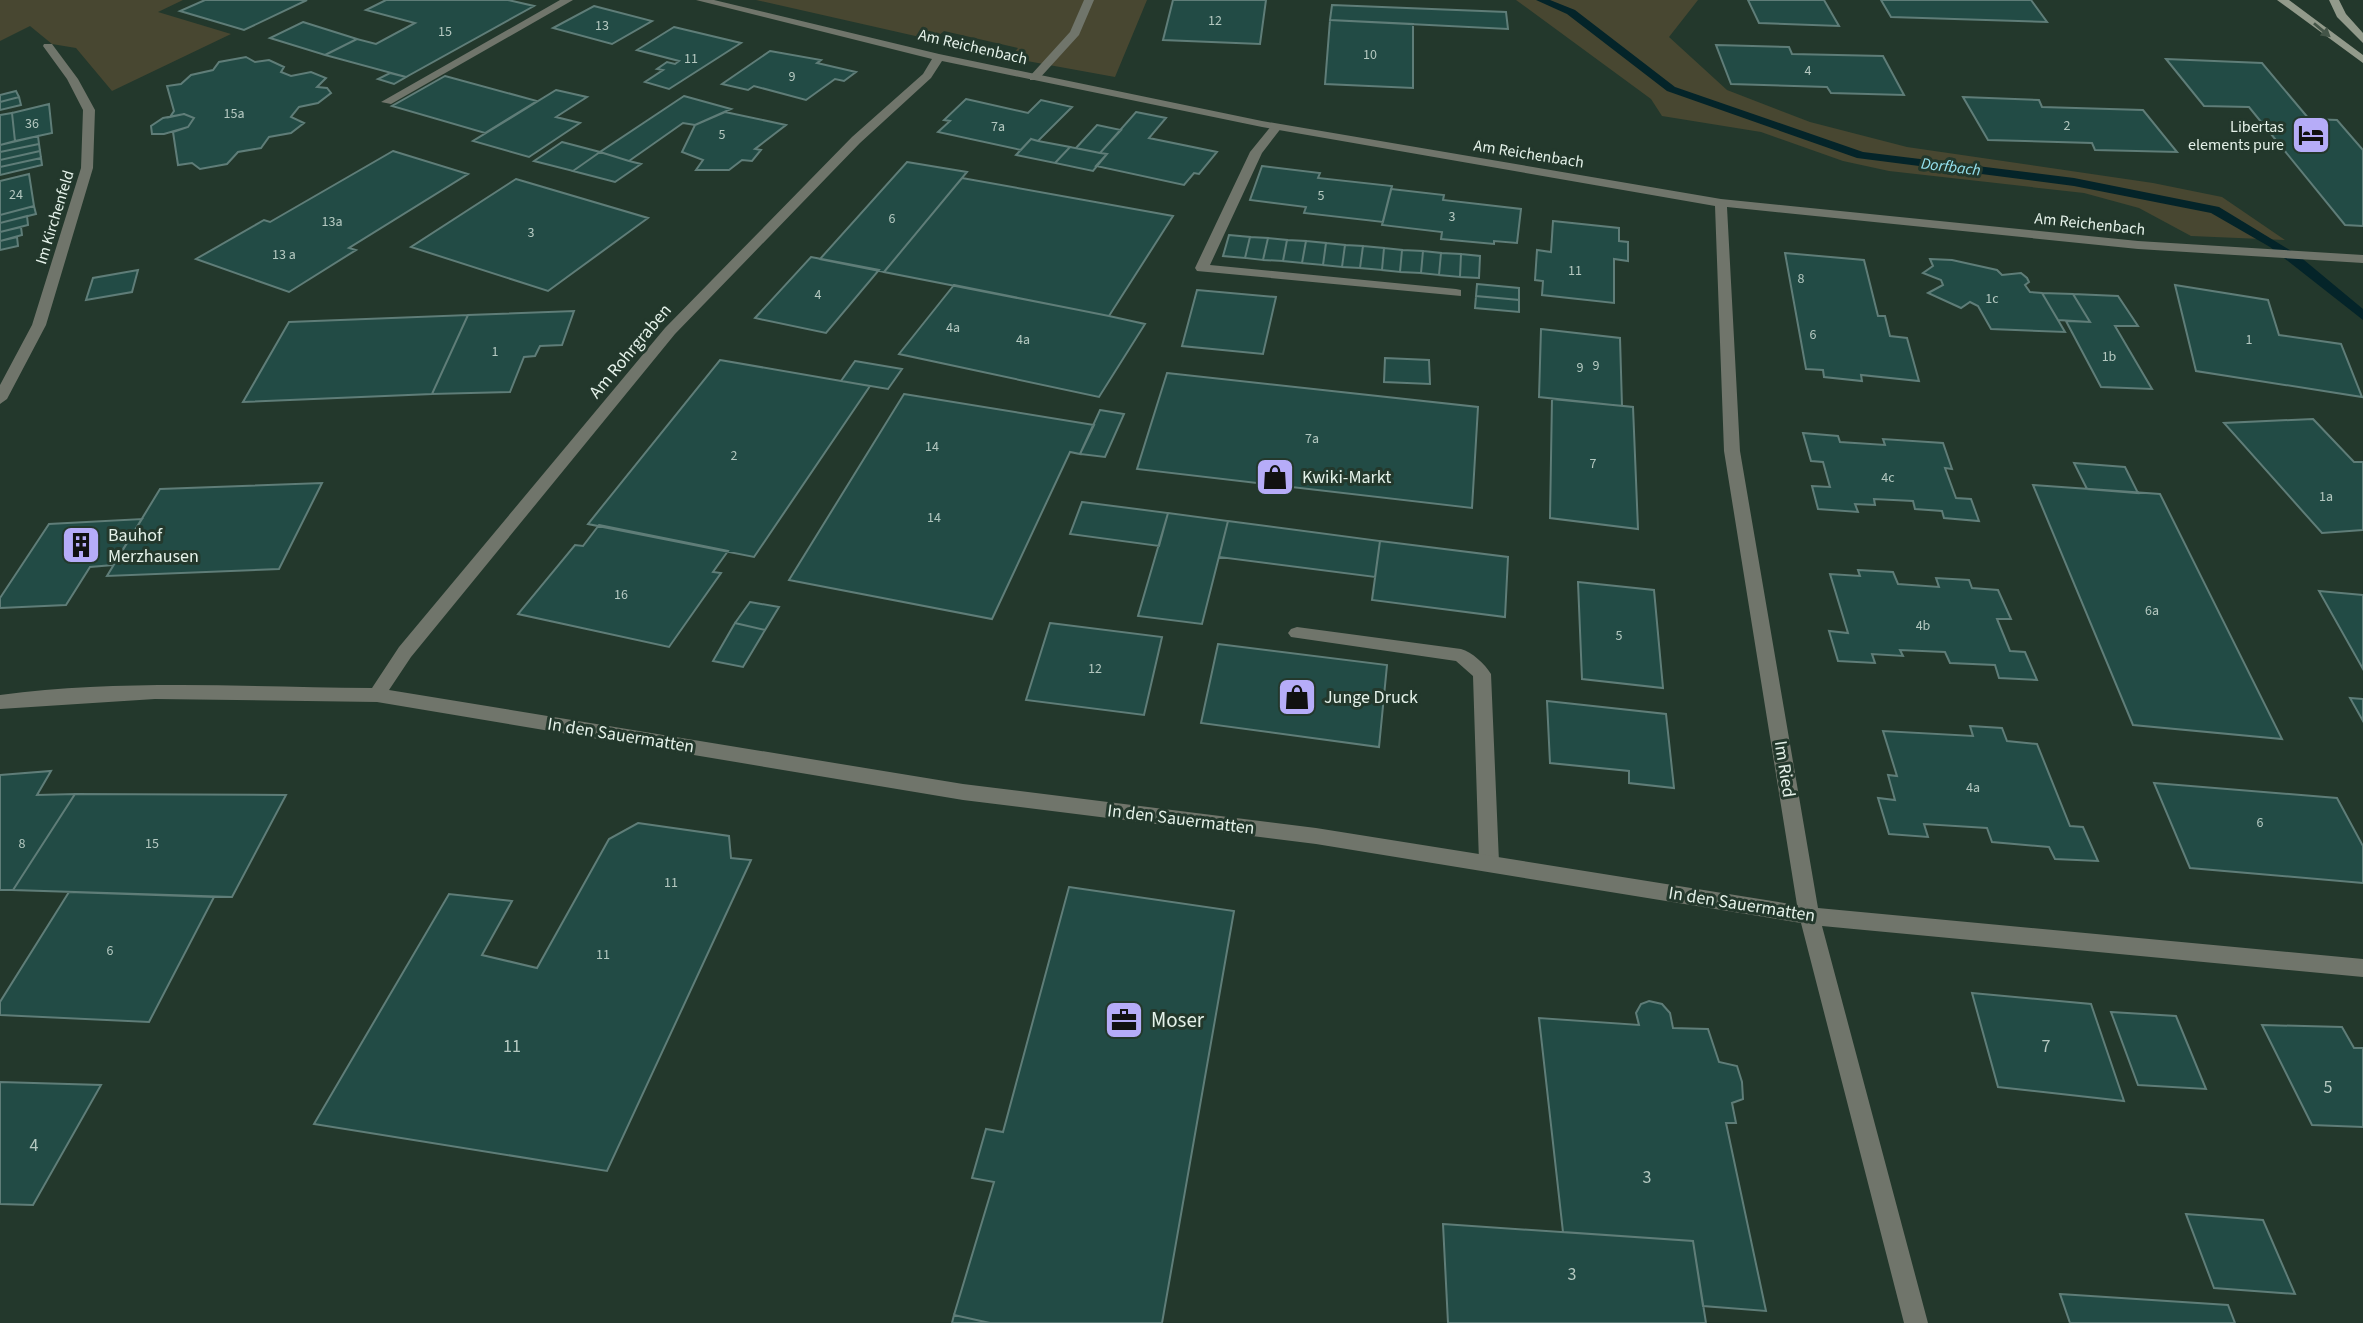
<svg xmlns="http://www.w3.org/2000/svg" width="2363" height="1323" font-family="'Source Sans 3',sans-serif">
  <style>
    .green { fill: #484731 }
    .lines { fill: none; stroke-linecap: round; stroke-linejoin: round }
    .stream { fill: #042429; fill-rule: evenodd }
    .building { fill: #224b45; stroke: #5f7d78; stroke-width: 2 }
    .lane { fill: #70756b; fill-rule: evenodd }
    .street { fill: #70756b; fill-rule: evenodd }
    .secondary { fill: #929a8b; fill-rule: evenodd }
    .oneway { fill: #445548 }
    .labels { text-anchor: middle; stroke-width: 6; stroke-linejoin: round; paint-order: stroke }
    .number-label { font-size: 14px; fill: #b4c8c0 }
    .far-street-label { font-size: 16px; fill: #e4f1e9; stroke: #23382c }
    .far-poi-label { font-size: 16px; fill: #e4f1e9; stroke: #23382c; text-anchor: end }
    .far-water-label { font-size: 16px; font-style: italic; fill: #95e1ef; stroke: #23382c }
    .street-label { font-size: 18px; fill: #e4f1e9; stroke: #23382c }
    .poi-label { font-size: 18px; fill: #e4f1e9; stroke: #23382c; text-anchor: start }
    .near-number-label { font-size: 18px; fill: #b4c8c0 }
    .near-poi-label { font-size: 21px; fill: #e4f1e9; stroke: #23382c; text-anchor: start }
  </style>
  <rect width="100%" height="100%" fill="#23382c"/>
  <path class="green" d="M0,0H183L158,12L231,34L112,91L76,48L52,44L30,26L0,41Z
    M756,0H1147L1115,77L1010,58L1018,48L944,31L933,40Z
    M1516,0H1698L1669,37L1727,90L1810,122L1907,147L2153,183L2222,197L2285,240L2191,236L2139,208L2084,193L1889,171L1843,161L1761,132L1662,116L1651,99Z"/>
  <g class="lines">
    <path class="stream" d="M1536,0H1550L1575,10L1675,87L1863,152L2074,178L2219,207L2298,255L2363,309V320L2270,247L2211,213L2074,186L1857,158L1667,91L1567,14Z"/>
  </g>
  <path class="building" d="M205,0H307L244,30L180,11Z
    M386,0H508L534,6L406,77L325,55L357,39L376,44L415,23L366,10Z
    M1173,0H1266L1260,44L1163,40Z
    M1748,0H1824L1839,26L1759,23Z
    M1881,0H2031L2047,22L1891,17Z
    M1332,5L1506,12L1508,29L1330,20Z
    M594,6L652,21L612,44L553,28Z
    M1330,20L1413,24V88L1325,84Z
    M303,22L357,39L325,55L270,38Z
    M674,27L741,43L669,89L645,82L663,70L657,69L667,62L675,64L679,61L637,50Z
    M1716,45L1789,47L1792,54L1883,56L1904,95L1831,93L1827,87L1731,84Z
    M770,51L821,60L817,63L856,72L844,81L835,79L806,100L754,86L748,90L722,84Z
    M246,57L255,62L269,60L284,67L281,72L291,76L311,72L326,78L317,87L327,88L331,93L318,103L299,107L291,117L304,123L291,133L269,137L261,148L238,152L227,164L200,169L192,163L178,165L173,132L188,127L194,118L184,114L170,117L174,111L167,86L181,84L191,75L213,70L219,62Z
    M2166,59L2262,63L2309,119L2337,120L2363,150V226L2345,225L2249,107L2204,106Z
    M390,73L406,77L394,84L378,79Z
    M445,76L537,101L485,133L392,106Z
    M556,90L587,97L556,117L580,123L529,157L473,141Z
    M16,91L19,97L0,102V95Z
    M684,96L731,109L695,125L683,123L629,161L600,152Z
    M19,97L21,105L0,110V102Z
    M1963,97L2039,100L2042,107L2143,110L2177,152L2095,150L2092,143L1988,140Z
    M966,99L1028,113L1041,100L1072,107L1038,141L1031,139L1021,150L938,132L950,121L944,120Z
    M49,104L52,133L15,141L12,113Z
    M725,112L786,125L755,149L761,150L752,161L742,160L729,170H696L703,160L682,152L695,125Z
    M1136,112L1166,118L1149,138L1217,152L1199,174L1194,173L1184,185L1096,166L1107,154L1100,153Z
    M12,113L15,141L0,145V115Z
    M184,114L194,118L188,127L164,134H152L151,126L163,118Z
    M1097,125L1121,130L1100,153L1076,148Z
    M38,136L39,144L0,152V145Z
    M1031,139L1038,141L1070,147L1055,163L1016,155Z
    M562,142L600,152L573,171L534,161Z
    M39,144L40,151L0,160V152Z
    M1070,147L1100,153L1107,154L1093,171L1055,163Z
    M40,151L41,158L0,167V160Z
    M393,151L468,174L349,248L356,250L289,292L196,259L264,220L270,222Z
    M600,152L629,161L641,164L615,182L573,171Z
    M41,158L42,165L0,175V167Z
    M907,162L967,172L884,272L820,259Z
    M1262,166L1320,173L1318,178L1392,186L1383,222L1304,213L1306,207L1250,200Z
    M29,174L34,206L0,215V181Z
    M962,178L1173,216L1109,316L884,272Z
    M516,179L648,218L548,291L411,247Z
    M1391,189L1444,195L1443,200L1521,209L1517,243L1494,241V244L1441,239L1442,232L1382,225Z
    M34,206L36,214L0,223V215Z
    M27,216L28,225L0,232V223Z
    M1553,221L1619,228V241L1628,242V261L1614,259V303L1542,295L1543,281L1535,280L1537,250L1551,252Z
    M21,227L22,235L0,241V232Z
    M1229,235L1250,237L1245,258L1223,256Z
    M17,237L18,246L0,250V241Z
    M1250,237L1268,238L1263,260L1245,258Z
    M1268,238L1287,240L1283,261L1263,260Z
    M1287,240L1306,241L1302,263L1283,261Z
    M1306,241L1326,243L1323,265L1302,263Z
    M1326,243L1345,245L1342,267L1323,265Z
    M1345,245L1363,246L1360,268L1342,267Z
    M1363,246L1384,248L1382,270L1360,268Z
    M1384,248L1402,250L1400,272L1382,270Z
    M1402,250L1423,251L1421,273L1400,272Z
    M1423,251L1441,253L1439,275L1421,273Z
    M1441,253L1461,254L1460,277L1439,275Z
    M1785,253L1864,260L1878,316H1885L1890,336L1907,338L1919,381L1861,375L1862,381L1824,377L1823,370L1806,369Z
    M1461,254L1480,256L1479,278L1460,277Z
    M811,257L879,270L826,333L755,318Z
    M1930,259L1952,260L1997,270L2002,275L2021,273L2027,278L2029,282L2025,285L2030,292L2042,293L2065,332L1991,329L1978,306L1970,302L1961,308L1928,293L1943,285L1941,280L1923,273L1933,266Z
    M138,270L132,292L86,300L93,278Z
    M1477,284L1519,288V300L1476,296Z
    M954,285L1109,316L1145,324L1099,397L899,354Z
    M2175,285L2268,300L2279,335L2341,344L2362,397L2196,371Z
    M1197,290L1276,297L1263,354L1182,346Z
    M2042,293L2073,294L2090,322L2058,320Z
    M2073,294L2118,296L2138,326H2115L2152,389L2101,387L2066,321L2090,322Z
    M1476,296L1519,300V312L1475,308Z
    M574,311L562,345L540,346L535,356L524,357L510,392L432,394L468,315Z
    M468,315L432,394L243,402L289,322Z
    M1541,329L1620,338L1622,406L1539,397Z
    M1385,358L1429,360L1430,384L1384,382Z
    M720,360L870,386L754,557L588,524Z
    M855,361L902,369L888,389L841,381Z
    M1167,373L1478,407L1472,508L1137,469Z
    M904,394L1094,425L1080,454L1070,452L992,619L789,580Z
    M1552,399L1633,407L1638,529L1550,518Z
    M1100,410L1124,414L1105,457L1080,454Z
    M2313,419L2354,462H2363V530L2322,533L2224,423Z
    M1803,433L1838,436L1840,442L1885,445L1883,439L1943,443L1952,469L1945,468L1956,498L1971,499L1979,521L1944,518L1942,511L1915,509L1913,501L1874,499L1875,505L1855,504L1858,512L1818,509L1812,486L1830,487L1823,462L1811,461Z
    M2074,463L2125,467L2138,493L2087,489Z
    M322,483L279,569L107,576L160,489Z
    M2033,485L2160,494L2282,739L2133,725Z
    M1082,502L1168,513L1159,546L1070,534Z
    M1168,513L1228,521L1202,624L1138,616Z
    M142,519L113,565L90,567L66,605L0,608V598L49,524Z
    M1228,521L1380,541L1375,577L1219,557Z
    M599,525L728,551L713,572L721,573L669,647L518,614L575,545L583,546Z
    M1380,541L1508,557L1505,617L1372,600Z
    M1858,570L1893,572L1898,584L1939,587L1936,578L1969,580L1972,588L1998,590L2011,619H1997L2010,651L2025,652L2037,680L1999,678L1995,665L1950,663L1945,652L1900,650L1903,656L1872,654L1875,663L1838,661L1829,631L1848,633L1830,574L1860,576Z
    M1578,582L1654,590L1663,688L1582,679Z
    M2319,591L2363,595V669Z
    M750,602L779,607L765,630L735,623Z
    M735,623L765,630L743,667L713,661Z
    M1050,623L1162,637L1144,715L1026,700Z
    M1218,644L1387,665L1379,747L1201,723Z
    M2350,698L2363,699V721Z
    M1547,701L1666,714L1674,788L1629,783V771L1550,763Z
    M1970,726L2002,728L2007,741L2037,744L2070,826L2083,827L2098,861L2055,859L2049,847L1992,842L1987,828L1924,824L1928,837L1889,834L1878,798L1895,800L1888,775L1897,776L1883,731L1973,736Z
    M51,771L37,795L75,794L13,890H0V775Z
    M2154,783L2337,798L2363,846V883L2190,868Z
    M75,794L286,795L232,897L13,890Z
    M638,823L729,836L731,858L751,860L607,1171L314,1124L449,894L512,901L482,955L537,968L609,839Z
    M1069,887L1234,911L1162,1323H990L954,1315L994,1182L972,1178L986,1129L1003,1132Z
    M69,892L214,897L149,1022L0,1015V1002Z
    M1972,993L2091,1004L2124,1101L1998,1087Z
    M1649,1001L1662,1004L1670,1013L1673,1028L1708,1029L1719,1062L1737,1066L1742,1082L1743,1099L1732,1103L1736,1123H1726L1766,1311L1703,1306L1693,1241L1563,1232L1539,1018L1639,1025L1636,1013L1641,1004Z
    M2111,1012L2176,1016L2206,1089L2138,1085Z
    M2262,1025L2342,1027L2354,1048H2363V1127L2312,1125Z
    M0,1082L101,1085L33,1205L0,1204Z
    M2186,1214L2263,1220L2295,1294L2214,1288Z
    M1443,1224L1693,1241L1706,1323H1448Z
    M2060,1294L2228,1305L2235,1323H2070Z
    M954,1315L990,1323H952Z"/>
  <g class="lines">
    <path class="lane" d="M560,0H573L391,104L381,102Z
      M1084,0H1094L1079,35L1038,80H1030V76L1070,32Z
      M1276,124L1282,127L1262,153L1210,265L1456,289L1461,290V296L1197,271L1195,268L1250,152L1272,125Z
      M1297,627L1461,649C1472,652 1485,664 1491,674L1499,862L1496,868L1489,870L1482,868L1479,862L1473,676L1456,661L1291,637L1288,633L1291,629Z"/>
    <path class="street" d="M696,0H714L939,54L1262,121L1721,199L2138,241L2363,255V263L2138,249L1727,207L1740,451L1818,908L2363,959V977L1822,926L1928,1323H1904L1801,923L1316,844L963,800L377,702L155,699L0,709V695C123,679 249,687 372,688L399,647L665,328L852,137L923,74L932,59ZM942,61L1262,127L1715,206L1724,451L1797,905L1316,828L963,784L389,690L411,657L675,334L860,143L931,78Z
      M44,44H52L78,79L95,110L93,168L46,325L7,399L0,404V385L32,325L81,168L83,110L67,79L43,46Z"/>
    <path class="secondary" d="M2277,0H2289L2363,55V63Z
      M2329,0H2339L2346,14L2363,33V43L2337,17Z"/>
  </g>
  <defs><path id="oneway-solid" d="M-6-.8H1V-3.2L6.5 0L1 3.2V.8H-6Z" transform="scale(1.75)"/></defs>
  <use class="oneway" href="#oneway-solid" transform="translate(2322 30) rotate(40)"/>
  <defs>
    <g id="hotel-square" transform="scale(2.0125)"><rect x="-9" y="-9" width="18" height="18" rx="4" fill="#b6acf8" stroke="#23382c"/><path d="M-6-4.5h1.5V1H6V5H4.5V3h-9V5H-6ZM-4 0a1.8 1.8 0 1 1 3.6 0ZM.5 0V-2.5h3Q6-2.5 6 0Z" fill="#111"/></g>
    <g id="shop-square" transform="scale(2.0125)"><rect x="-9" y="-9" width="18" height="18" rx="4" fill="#b6acf8" stroke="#23382c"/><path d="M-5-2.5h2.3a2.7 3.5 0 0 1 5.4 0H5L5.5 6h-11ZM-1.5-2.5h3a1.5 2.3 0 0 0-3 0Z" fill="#111"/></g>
    <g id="building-square" transform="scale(2.0125)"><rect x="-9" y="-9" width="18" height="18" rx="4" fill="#b6acf8" stroke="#23382c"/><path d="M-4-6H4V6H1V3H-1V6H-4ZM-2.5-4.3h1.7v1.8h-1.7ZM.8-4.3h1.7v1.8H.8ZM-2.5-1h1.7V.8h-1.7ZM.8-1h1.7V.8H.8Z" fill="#111"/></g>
    <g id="office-square" transform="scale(2.0125)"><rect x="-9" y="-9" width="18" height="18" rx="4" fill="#b6acf8" stroke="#23382c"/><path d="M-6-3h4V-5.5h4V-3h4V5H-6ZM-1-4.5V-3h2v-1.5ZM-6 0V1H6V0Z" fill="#111"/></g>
  </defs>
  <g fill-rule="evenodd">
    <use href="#hotel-square" x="2311" y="135"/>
    <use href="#shop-square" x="1275" y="477"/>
    <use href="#building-square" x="81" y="545"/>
    <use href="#shop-square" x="1297" y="697"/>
    <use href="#office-square" x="1124" y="1020"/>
  </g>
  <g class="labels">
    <g class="number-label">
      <text x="1215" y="25">12</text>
      <text x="602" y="30">13</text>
      <text x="445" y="36">15</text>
      <text x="1370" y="59">10</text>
      <text x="691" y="63">11</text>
      <text x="1808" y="75">4</text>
      <text x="792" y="81">9</text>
      <text x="234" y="118">15a</text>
      <text x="32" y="128">36</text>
      <text x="2067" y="130">2</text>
      <text x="998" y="131">7a</text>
      <text x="722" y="139">5</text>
      <text x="16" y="199">24</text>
      <text x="1321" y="200">5</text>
      <text x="1452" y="221">3</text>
      <text x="892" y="223">6</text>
      <text x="332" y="226">13a</text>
      <text x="531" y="237">3</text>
      <text x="284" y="259">13 a</text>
      <text x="1575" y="275">11</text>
      <text x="1801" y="283">8</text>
      <text x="818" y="299">4</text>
      <text x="1992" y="303">1c</text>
      <text x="953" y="332">4a</text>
      <text x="1813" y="339">6</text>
      <text x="1023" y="344">4a</text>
      <text x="2249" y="344">1</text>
      <text x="495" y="356">1</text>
      <text x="2109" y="361">1b</text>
      <text x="1596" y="370">9</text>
      <text x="1580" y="372">9</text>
      <text x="1312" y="443">7a</text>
      <text x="932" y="451">14</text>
      <text x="734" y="460">2</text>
      <text x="1593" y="468">7</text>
      <text x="1888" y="482">4c</text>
      <text x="2326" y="501">1a</text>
      <text x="934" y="522">14</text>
      <text x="621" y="599">16</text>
      <text x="2152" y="615">6a</text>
      <text x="1923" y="630">4b</text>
      <text x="1619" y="640">5</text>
      <text x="1095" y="673">12</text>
      <text x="1973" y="792">4a</text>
      <text x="2260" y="827">6</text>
      <text x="22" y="848">8</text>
      <text x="152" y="848">15</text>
      <text x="671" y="887">11</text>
      <text x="110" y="955">6</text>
      <text x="603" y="959">11</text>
    </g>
    <g class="far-street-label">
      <text transform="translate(973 46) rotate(13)" y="6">Am Reichenbach</text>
      <text transform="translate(1529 153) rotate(9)" y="6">Am Reichenbach</text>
      <text transform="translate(54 217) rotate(-73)" y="6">Im Kirchenfeld</text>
      <text transform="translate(2090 223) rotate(6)" y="6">Am Reichenbach</text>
    </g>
    <g class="far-poi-label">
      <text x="2284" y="132">Libertas<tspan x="2284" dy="18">elements pure</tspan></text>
    </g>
    <g class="far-water-label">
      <text transform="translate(1951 166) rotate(7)" y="6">Dorfbach</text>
    </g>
    <g class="street-label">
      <text transform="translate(630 351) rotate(-50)" y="6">Am Rohrgraben</text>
      <text transform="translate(621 735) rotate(9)" y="6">In den Sauermatten</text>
      <text transform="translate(1785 769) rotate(81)" y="6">Im Ried</text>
      <text transform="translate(1181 819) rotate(7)" y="6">In den Sauermatten</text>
      <text transform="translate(1742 904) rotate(9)" y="6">In den Sauermatten</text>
    </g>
    <g class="poi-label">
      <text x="1302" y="483">Kwiki-Markt</text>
      <text x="108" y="541">Bauhof<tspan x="108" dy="21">Merzhausen</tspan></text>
      <text x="1324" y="703">Junge Druck</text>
    </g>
    <g class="near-number-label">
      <text x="512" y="1052">11</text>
      <text x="2046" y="1052">7</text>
      <text x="2328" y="1093">5</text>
      <text x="34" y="1151">4</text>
      <text x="1647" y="1183">3</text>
      <text x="1572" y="1280">3</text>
    </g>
    <g class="near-poi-label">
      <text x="1151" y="1027">Moser</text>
    </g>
  </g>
</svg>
